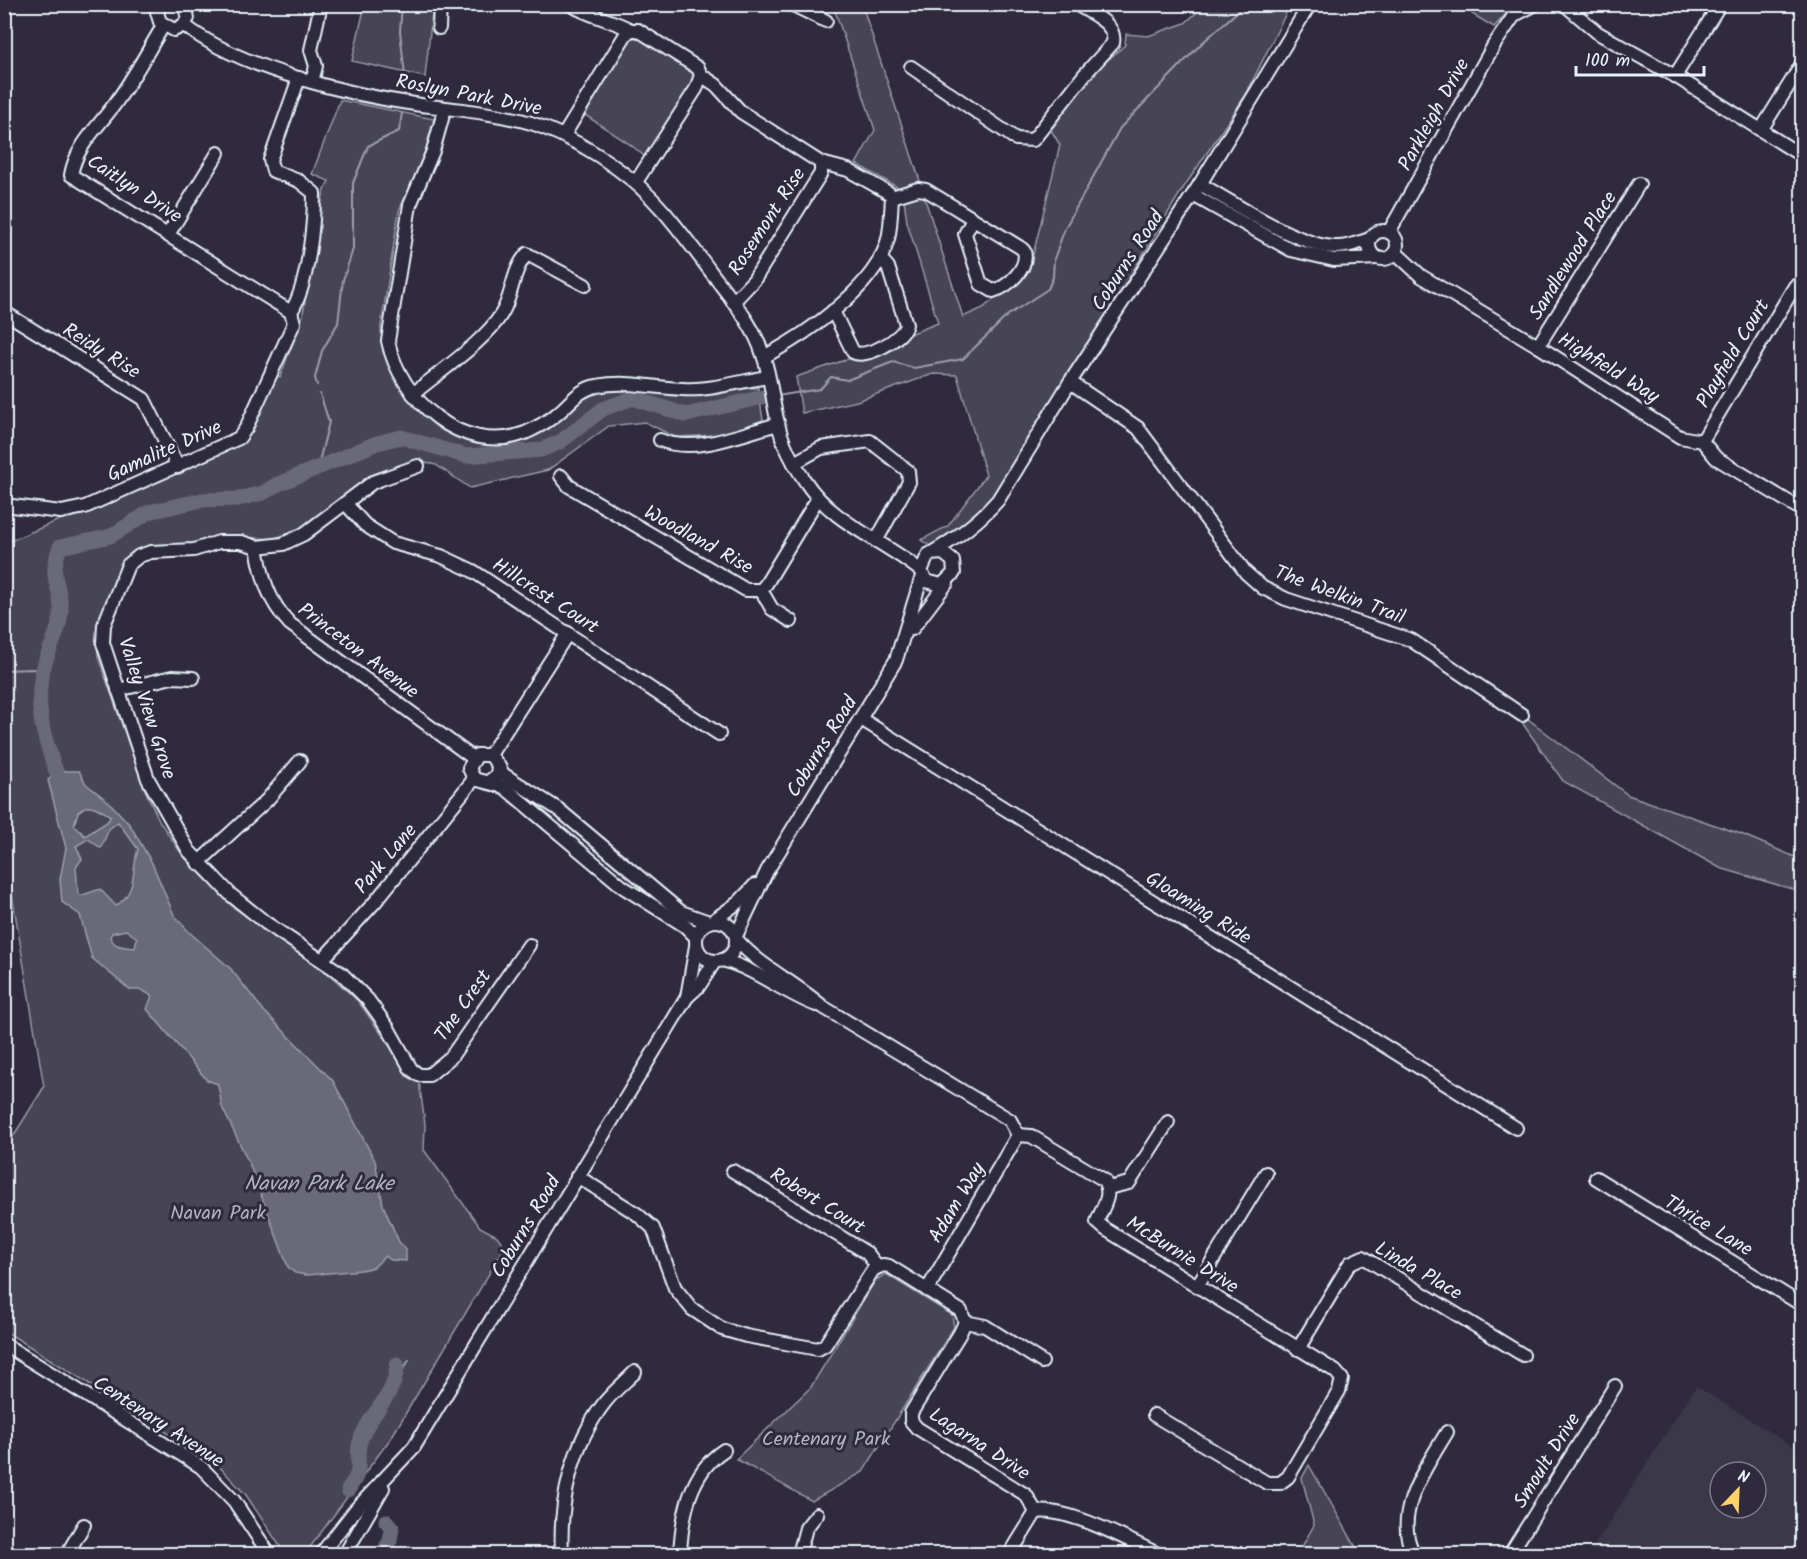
<svg xmlns="http://www.w3.org/2000/svg" width="1807" height="1559" viewBox="0 0 1807 1559" font-family="Kalam,sans-serif">
<rect width="100%" height="100%" fill="#2f2a3d"/>
<filter id="ink" filterUnits="userSpaceOnUse"><feTurbulence type="fractalNoise" baseFrequency=".0167" numOctaves="2"/><feDisplacementMap in="SourceGraphic" scale="12" xChannelSelector="R" yChannelSelector="G"/><feConvolveMatrix kernelMatrix="1 2 1 2 8 2 1 2 1" color-interpolation-filters="sRGB"/></filter>
<g filter="url(#ink)">
<path fill="#3b3749" fill-rule="evenodd" d="M1696,1386L1802,1452V1554H1589ZM1720,1472H1756V1508H1720Z"/>
<g fill="#464455" stroke="#979aa6" stroke-width="1.5">
<path d="M365,5H433L425,77L352,61Z"/>
<path d="M833,5H862L921,184L899,188L856,164L875,130Z"/>
<path d="M1205,5H1290L1245,96L1180,193L994,502L934,549L921,540L948,526L986,475L957,375L933,374L857,401L802,413L796,377L848,359L866,358L910,334L938,323L907,222L904,199L923,193L963,317L983,308L1029,271L1060,145L1051,130L1091,75L1125,45L1126,34L1148,36L1185,23Z"/>
<path d="M1457,5H1514L1494,27Z"/>
<path d="M631,38H645L693,69L697,80L649,160L631,145L582,113Z"/>
<path d="M340,100L434,119L424,155L399,211L381,327L383,351L395,379L409,399L438,428L465,440H513L594,392L617,386L758,388L763,420L721,435L675,437L645,422L609,426L548,470L470,488L436,465L417,461L369,479L301,529L272,539L226,536L194,544L142,548L122,562L98,631V656L145,790L160,822L183,856L233,907L331,976L358,1001L397,1056L406,1076L419,1081L425,1124L424,1150L480,1227L497,1236L505,1247L391,1438L305,1554H285L246,1495L216,1463L5,1331L4,1151L44,1087L5,852V543L241,443L276,375L280,377L302,319L324,190L329,181L312,174Z"/>
<path d="M1528,719L1628,795L1741,834L1802,860V892L1720,868L1563,781L1523,724Z"/>
<path d="M886,1274L952,1315L954,1327L863,1472L812,1501L736,1459L811,1387L875,1281Z"/>
<path d="M1309,1465L1360,1554H1298L1314,1525L1302,1478Z"/>
</g>
<path fill="#696978" stroke="#9c9fab" stroke-width="1.5" fill-rule="evenodd" d="M60,771H79L86,784L109,802L130,825L152,863L174,915L189,932L230,968L263,1010L333,1081L375,1161L383,1205L399,1242L406,1249V1261L391,1260L385,1256L374,1267L361,1270L307,1275L295,1273L288,1267L249,1163L222,1107L218,1084L207,1080L147,1009L152,996L142,990H130L92,958L80,915L62,902L60,879L66,848L48,780ZM85,807H95L111,816L107,822L85,836L74,825L78,812ZM118,822L138,849C131,871 138,891 116,906L100,889L83,895L78,894L76,867L82,859L76,846L88,839L101,848L109,829ZM126,930L137,938L135,948C124,946 116,949 110,937L112,933Z"/>
<g fill="none" stroke-linecap="round" stroke-linejoin="round">
<g stroke="#9c9fab" stroke-width="2">
<path d="M402,4L400,31L406,85L404,97"/>
<path d="M317,385L315,378L322,351L338,323L343,280L353,249V183L368,146L399,131L402,113"/>
<path d="M777,396L820,389L831,377L847,380L893,362L914,368L963,359L1008,315L1048,289L1053,277L1054,259L1065,228L1120,128L1201,44L1246,4"/>
<path d="M317,470L329,422L320,394"/>
<path d="M4,670L34,669L42,673"/>
<path d="M397,1380L409,1360"/>
</g>
<g stroke="#696978" stroke-width="15">
<path d="M57,774C44,739 33,704 44,666C49,648 61,629 61,609C60,580 48,579 60,547L111,536L149,512L202,500L238,499L263,493L276,485L377,443L401,437L466,456L541,450L560,442L603,409L633,398L686,415L763,397"/>
<path d="M348,1490C365,1465 355,1469 359,1445C366,1415 397,1397 397,1364"/>
<path d="M382,1554L390,1541L392,1527L386,1521"/>
</g>
<g stroke="#e8f1f8" stroke-width="16">
<g id="minor">
<path d="M161,4L157,12L160,22L174,30L184,25L188,18L184,4"/>
<path d="M570,4C590,17 611,19 631,30"/>
<path d="M791,4L826,21"/>
<path d="M1564,4L1598,33L1675,76L1802,156"/>
<path d="M1515,15L1536,4"/>
<path d="M184,25C240,69 350,95 421,105C455,109 505,114 537,125C567,136 594,151 619,170C657,197 683,235 711,272C731,299 753,323 763,355C771,377 772,401 778,423C782,443 793,463 805,481C833,524 882,539 921,571"/>
<path d="M163,26C146,54 131,83 111,109C95,130 76,147 71,175L291,312"/>
<path d="M439,28L440,4"/>
<path d="M911,67L1016,139L1033,140L1085,74L1113,43C1117,23 1090,13 1076,4"/>
<path d="M701,75L716,85L741,112L821,163V173L754,280L733,302"/>
<path d="M1675,76L1720,4"/>
<path d="M312,82L316,66L311,50L321,4"/>
<path d="M445,108L433,151L410,205L388,341C400,399 462,457 525,433C534,429 545,423 553,417C568,407 577,389 597,386C627,380 653,388 683,389C708,391 742,381 768,377"/>
<path d="M1761,130L1802,64"/>
<path d="M564,135L626,34L631,30H638L698,68L701,75L696,89L636,182"/>
<path d="M821,163L848,170L889,193L892,197"/>
<path d="M1200,184C1232,202 1303,249 1338,247C1348,247 1360,242 1370,239"/>
<path d="M1193,195L1291,250L1334,260L1378,258"/>
<circle cx="1383" cy="245" r="14"/>
<path d="M1389,232L1494,45L1522,4"/>
<path d="M169,233L218,153"/>
<path d="M1395,252L1421,276L1538,346L1680,437L1702,441L1716,458L1802,510"/>
<path d="M833,311L853,352C865,360 905,338 906,324L888,267L880,258"/>
<path d="M4,312L144,399L178,467"/>
<path d="M291,312C308,285 314,226 314,193L299,181L273,171L270,160L299,78"/>
<path d="M1538,346L1639,184"/>
<path d="M764,357C806,334 876,288 888,239C891,226 891,211 892,197L918,189L926,190L1021,248L1024,251C1029,268 1008,287 993,291L981,284L965,234L973,219"/>
<path d="M1070,382L1138,428L1246,573L1263,588L1286,599L1411,640L1522,715"/>
<path d="M413,394C439,372 486,341 502,313C513,295 512,270 527,254L585,285"/>
<path d="M660,440C695,455 743,433 778,424"/>
<path d="M1702,441L1795,286"/>
<path d="M794,463L821,448L870,441L908,471L909,482L876,541"/>
<path d="M418,466L373,482L304,534L283,544L257,547L241,542H219L194,550L151,552L139,556L128,565L104,625L103,643L148,779L189,851L231,895L266,923L342,974L368,1000L388,1028L411,1069L419,1075H429L451,1057L529,945"/>
<path d="M561,476L569,486L746,590H761L766,584L818,498"/>
<path d="M345,503L365,525L393,543L441,556L473,571L719,734"/>
<path d="M4,505L61,512L85,507L239,438L246,428L294,323L291,312"/>
<path d="M257,547C262,577 268,601 290,624L473,758"/>
<path d="M930,554L943,553L953,561L954,573L942,585L926,581L921,571L928,555C954,540 978,523 998,500L1070,382L1200,184L1310,4"/>
<path d="M761,590L772,609L791,621"/>
<path d="M912,629L947,583"/>
<path d="M118,690L172,677L193,678"/>
<path d="M861,719L1516,1128"/>
<path d="M490,755L568,633"/>
<path d="M498,765L503,774L558,809L681,912L709,922"/>
<path d="M488,782L497,775L498,765L490,755H477L469,768L474,779L504,787L623,887L685,926L696,937"/>
<path d="M198,863L267,800L300,761"/>
<path d="M714,920L739,902L755,885"/>
<circle cx="716" cy="941" r="20"/>
<path d="M736,936L767,871L896,660L922,576"/>
<path d="M737,940C759,966 796,983 823,1007L1010,1120L1018,1135"/>
<path d="M323,959L375,902L474,779"/>
<path d="M722,960C756,969 784,993 816,1005"/>
<path d="M687,997L696,946"/>
<path d="M1018,1135L1031,1136L1104,1180C1113,1196 1102,1207 1097,1222L1105,1229L1335,1371L1342,1379L1339,1391L1288,1477L1280,1483H1267L1154,1415"/>
<path d="M733,1171L867,1253L877,1266"/>
<path d="M577,1176L637,1214L653,1228L675,1288L692,1309L722,1329L746,1336L818,1349L825,1345L873,1270L883,1265L889,1266L961,1311L965,1322L960,1333L911,1413V1421L917,1428L1026,1495L1036,1512L1010,1554"/>
<path d="M1596,1178L1802,1305"/>
<path d="M1108,1188L1129,1183L1168,1122"/>
<path d="M1197,1286L1266,1173"/>
<path d="M927,1290L1018,1135"/>
<path d="M965,1322L985,1326L1042,1362"/>
<path d="M4,1344L201,1467L234,1501L269,1554"/>
<path d="M1298,1349L1350,1263L1363,1257L1523,1355"/>
<path d="M1036,1512C1067,1507 1128,1540 1158,1554"/>
<path d="M67,1554L84,1525"/>
<path d="M321,1554L356,1509L414,1447L687,997L699,986L715,961"/>
<path d="M345,1554L383,1488"/>
<path d="M562,1554C559,1502 572,1444 605,1402C614,1391 625,1382 635,1372"/>
<path d="M680,1554C682,1515 690,1472 724,1450"/>
<path d="M799,1554L806,1528L817,1514"/>
<path d="M1414,1554C1391,1514 1427,1466 1447,1432"/>
<path d="M1510,1554L1615,1386"/>
</g>
</g>
<use href="#minor" stroke="#2f2a3d" stroke-width="12"/>
</g>
</g>
<g text-anchor="middle" stroke-width="6" stroke-linejoin="round" paint-order="stroke">
<g font-size="20" fill="#e8f1f8" stroke="#2f2a3d">
<text transform="translate(469 94) rotate(11)" y="7">Roslyn Park Drive</text>
<text transform="translate(1433 114) rotate(-61)" y="7">Parkleigh Drive</text>
<text transform="translate(135 188) rotate(33)" y="7">Caitlyn Drive</text>
<text transform="translate(766 221) rotate(-57)" y="7">Rosemont Rise</text>
<text transform="translate(1572 255) rotate(-58)" y="7">Sandlewood Place</text>
<text transform="translate(1127 260) rotate(-57)" y="7">Coburns Road</text>
<text transform="translate(102 350) rotate(32)" y="7">Reidy Rise</text>
<text transform="translate(1732 353) rotate(-59)" y="7">Playfield Court</text>
<text transform="translate(1609 367) rotate(32)" y="7">Highfield Way</text>
<text transform="translate(164 450) rotate(-24)" y="7">Gamalite Drive</text>
<text transform="translate(699 539) rotate(29)" y="7">Woodland Rise</text>
<text transform="translate(1340 594) rotate(20)" y="7">The Welkin Trail</text>
<text transform="translate(546 595) rotate(33)" y="7">Hillcrest Court</text>
<text transform="translate(359 650) rotate(37)" y="7">Princeton Avenue</text>
<text transform="translate(148 708) rotate(72)" y="7">Valley View Grove</text>
<text transform="translate(821 746) rotate(-58)" y="7">Coburns Road</text>
<text transform="translate(385 858) rotate(-50)" y="7">Park Lane</text>
<text transform="translate(1199 907) rotate(32)" y="7">Gloaming Ride</text>
<text transform="translate(462 1005) rotate(-55)" y="7">The Crest</text>
<text transform="translate(818 1200) rotate(32)" y="7">Robert Court</text>
<text transform="translate(956 1202) rotate(-59)" y="7">Adam Way</text>
<text transform="translate(1709 1225) rotate(31)" y="7">Thrice Lane</text>
<text transform="translate(525 1226) rotate(-59)" y="7">Coburns Road</text>
<text transform="translate(1183 1254) rotate(32)" y="7">McBurnie Drive</text>
<text transform="translate(1419 1270) rotate(30)" y="7">Linda Place</text>
<text transform="translate(159 1421) rotate(33)" y="7">Centenary Avenue</text>
<text transform="translate(980 1443) rotate(33)" y="7">Lagarna Drive</text>
<text transform="translate(1546 1460) rotate(-58)" y="7">Smoult Drive</text>
</g>
<g font-size="20" fill="#afb4bf" stroke="#2f2a3d">
<text x="218" y="1219">Navan Park</text>
<text x="826" y="1445">Centenary Park</text>
</g>
<g font-size="21" font-style="italic" fill="#afb4be" stroke="#2f2a3d">
<text x="319" y="1190">Navan Park Lake</text>
</g>
</g>
<rect width="1807" height="1559" fill="none" stroke="#2f2a3d" stroke-width="24"/>
<rect x="12" y="12" width="1783" height="1535" fill="none" stroke="#e8f1f8" stroke-width="2" filter="url(#ink)"/>
<g transform="translate(1738 1490) rotate(23)"><circle r="28" fill="#2f2a3d" stroke="#797a88" stroke-width="1.5"/>
<path d="M0-4.5L10 22L0 15L-10 22Z" fill="#ffd166"/>
<text y="-9" font-size="16" font-weight="bold" text-anchor="middle" fill="#e8f1f8">N</text>
</g>
<path d="M1576 66v9h128v-9" fill="none" stroke="#e8f1f8" stroke-width="3"/>
<text x="1585" y="66" font-size="18" fill="#e8f1f8" stroke="#2f2a3d" stroke-width="4.5" paint-order="stroke">100 m</text>
</svg>
